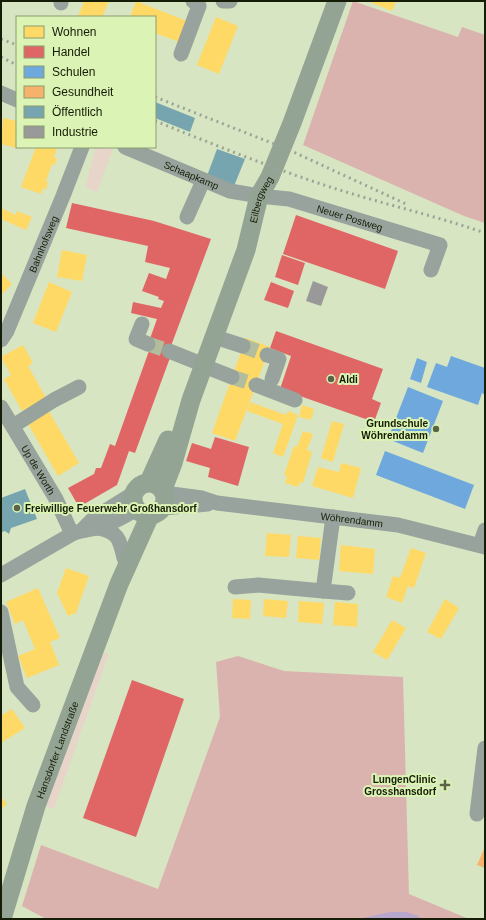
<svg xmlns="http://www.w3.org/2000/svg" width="486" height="920" viewBox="0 0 486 920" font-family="Helvetica,sans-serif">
<rect width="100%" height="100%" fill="#d8e5c2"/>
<g fill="#e8d5ca">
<path d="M96,147L113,149L97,192L85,187Z"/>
<path d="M109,653L54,809L46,806V799L101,654Z"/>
</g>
<g fill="#dbb3ae">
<path d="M353,1L458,37L462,27L485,35V223L464,216L303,145Z"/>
<path d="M238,656L284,671L403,677L409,894L469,919H46L22,906L41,845L158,889L220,717L216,662Z"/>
</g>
<path fill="#b8a6cc" d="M390,912H406L419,916V919H358Z"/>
<g fill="#ffd966">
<path d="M84,1H109L102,17H78Z"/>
<path d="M136,1L187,21L179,42L155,33V17H130Z"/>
<path d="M367,1H396L392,11Z"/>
<path d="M216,17L238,26L219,74L197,65Z"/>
<path d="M3,118L17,121V147H20V149L1,144Z"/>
<path d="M36,147H52L57,149L54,157L57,159L55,165L52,164L46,181L48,182L46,190L43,188L41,194L21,187Z"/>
<path d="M1,208L16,215L17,211L32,217L26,230L1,219Z"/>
<path d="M62,250L87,255L82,281L57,277Z"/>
<path d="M3,275L12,284L1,295V277Z"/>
<path d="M49,282L72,292L56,332L33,323Z"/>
<path d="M246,338L270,347L235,441L212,433Z"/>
<path d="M23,345L33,363L28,366L46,398L22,411L4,379L11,375L1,357Z"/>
<path d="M250,402L286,415L288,411L298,415L283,457L273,453L283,424L247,411Z"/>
<path d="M302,405L314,409L311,420L299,417Z"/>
<path d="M48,410L79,463L58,476L27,422Z"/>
<path d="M332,421L344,424L333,462L321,458Z"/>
<path d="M303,431L313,434L307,450L312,452L303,483L300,482L298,487L285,483L287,476L284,475L294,446L297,447Z"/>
<path d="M341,463L361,468L353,498L312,486L318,467L339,472Z"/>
<path d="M267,533L291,535L289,557L265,556Z"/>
<path d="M298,536L321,538L319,560L296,558Z"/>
<path d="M341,545L375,549L373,574L339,571Z"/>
<path d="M411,548L426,553L414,588L408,586L402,603L386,597L393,576L400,578Z"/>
<path d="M66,568L89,576L76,613L68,616L57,593Z"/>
<path d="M38,588L60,638L50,642L59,665L27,678L18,656L35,649L23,620L15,624L6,602Z"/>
<path d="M233,599L251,600L250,619L232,618Z"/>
<path d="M264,599L288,601L286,618L263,616Z"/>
<path d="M445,599L459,608L441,639L427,632Z"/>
<path d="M299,601L324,603L322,624L298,622Z"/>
<path d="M335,602L358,604L357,627L333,625Z"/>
<path d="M392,620L406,628L387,660L373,652Z"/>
<path d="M12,709L25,728L1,743V716Z"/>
<path d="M1,796L7,804L1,809Z"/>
</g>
<g fill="#e06666">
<path d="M72,203L154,221L211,239L168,354L171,355L135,453L129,451L117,485L79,507L68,488L94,474L96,468H101L110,444L115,446L150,348L147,347L157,319L131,313L133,302L161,308L164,301L158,299L159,297L142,291L149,273L166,279L170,268L145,262L148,246L66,228Z"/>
<path d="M296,215L398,251L385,289L283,254Z"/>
<path d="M282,255L305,263L298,285L275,277Z"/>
<path d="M271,282L294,291L288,308L264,300Z"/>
<path d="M276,331L383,369L372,399L381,403L374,422L280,389L291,356L270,348Z"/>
<path d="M215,437L249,447L238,486L208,477L210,468L186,461L192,443L211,449Z"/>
<path d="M132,680L184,699L136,837L83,818Z"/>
</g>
<g fill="#6fa8dc">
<path d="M451,356L485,368V395L482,393L478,405L427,387L436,363L447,367Z"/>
<path d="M417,358L427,362L421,383L410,379Z"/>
<path d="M408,387L443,401L423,453L388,439Z"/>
<path d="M385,451L474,485L465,509L376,475Z"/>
</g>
<path fill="#f6b26b" d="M485,847V868L477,865Z"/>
<g fill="#76a5af">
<path d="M155,102L195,118L190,132L155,118Z"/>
<path d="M217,149L245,159L234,186L207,176Z"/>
<path d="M25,489L37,519L11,528L9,534L5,531L2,532L1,498Z"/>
</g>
<path fill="#999" d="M313,281L328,287L321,306L306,301Z"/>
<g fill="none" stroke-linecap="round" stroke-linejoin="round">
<g stroke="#b1bd9c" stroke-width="15" stroke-dasharray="15 8" stroke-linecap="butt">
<path d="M148,344L169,351"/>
<path d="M243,346L267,355"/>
<path d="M232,377L256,385"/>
</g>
<g stroke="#97a39c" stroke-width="15">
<path d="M223,1H230"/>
<path d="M61,3V1"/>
<path d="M181,54L199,6L193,1"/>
<path d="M1,93L17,100"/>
<path id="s1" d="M125,147L230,191L259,196L289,199L440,245L431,270"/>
<path d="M187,217L203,181"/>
<path d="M142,324L136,339L148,344"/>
<path d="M215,337L243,346"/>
<path id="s2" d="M1,340L7,331L63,196L82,147"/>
<path d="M169,351L204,365"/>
<path d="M267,355L279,359L272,379"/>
<path d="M204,366L232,377"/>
<path d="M256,385L295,400"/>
<path id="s3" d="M1,407L56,499L72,534"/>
<path d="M13,426L54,400L79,387"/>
<path id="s4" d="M164,493L202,498L217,503L398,525L485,547"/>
<path d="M163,508L208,504"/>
<path d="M333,517L323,591L348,593"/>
<path d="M98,528C118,531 120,540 124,558"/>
<path d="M82,530L94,518L134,493"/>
<path d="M480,545L485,530"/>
<path d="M1,575L72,534C81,530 90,530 100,527C113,523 125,516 137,509"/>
<path d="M235,587L258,585L323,591"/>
<path d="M1,612L17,687L33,705"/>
<path d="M477,814L485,748"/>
</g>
<g stroke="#93a494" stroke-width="19">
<path d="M149,482L168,440"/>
<circle cx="149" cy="499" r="16"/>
<path id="s5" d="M163,489L173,463L191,400L246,250L259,196L270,177L292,123L337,1"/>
<path id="s6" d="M2,919L36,806L119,584L150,515"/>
</g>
<g stroke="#9ba597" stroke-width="3" stroke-dasharray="2 4" stroke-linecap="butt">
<path d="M1,39L17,45"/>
<path d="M1,57L17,65"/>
<path d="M155,97L287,149L406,204"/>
<path d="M155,121C218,146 281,172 346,192C392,206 439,217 485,233"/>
</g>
</g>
<g fill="#5a6348" stroke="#dbf3b4" stroke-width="1.5">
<circle cx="331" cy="379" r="4"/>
<circle cx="436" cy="429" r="4"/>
<circle cx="17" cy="508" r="4"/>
<path d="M443 779h4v4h4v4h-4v4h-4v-4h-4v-4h4z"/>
</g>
<g text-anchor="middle" stroke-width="4" stroke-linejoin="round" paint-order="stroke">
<g font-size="10" fill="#161d06" stroke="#dbf3b4">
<text dy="4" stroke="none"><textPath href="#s1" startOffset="72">Schaapkamp</textPath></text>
<text dy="4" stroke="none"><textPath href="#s5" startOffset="306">Eilbergweg</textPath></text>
<text dy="4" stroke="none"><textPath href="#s1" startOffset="237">Neuer Postweg</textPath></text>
<text dy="4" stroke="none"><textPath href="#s2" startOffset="105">Bahnhofsweg</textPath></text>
<text dy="4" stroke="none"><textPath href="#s3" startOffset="73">Up de Worth</textPath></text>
<text dy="4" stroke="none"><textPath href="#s4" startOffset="190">Wöhrendamm</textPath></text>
<text dy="4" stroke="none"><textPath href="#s6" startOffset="178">Hansdorfer Landstraße</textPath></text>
</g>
<g font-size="10" font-weight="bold" fill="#161d06" stroke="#dbf3b4" text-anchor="start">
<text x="339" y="383">Aldi</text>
<text x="428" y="427" text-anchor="end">Grundschule<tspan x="428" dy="12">Wöhrendamm</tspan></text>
<text x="25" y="512">Freiwillige Feuerwehr Großhansdorf</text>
<text x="436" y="783" text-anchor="end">LungenClinic<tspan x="436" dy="12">Grosshansdorf</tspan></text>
</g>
</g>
<rect width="486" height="920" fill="none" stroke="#161d06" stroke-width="4"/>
<rect x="16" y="16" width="140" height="132" fill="#dbf3b4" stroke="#8c9d6e"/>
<rect x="24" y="26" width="20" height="12" fill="#ffd966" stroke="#8c9d6e"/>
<text x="52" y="36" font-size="12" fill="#161d06">Wohnen</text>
<rect x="24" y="46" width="20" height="12" fill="#e06666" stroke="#8c9d6e"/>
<text x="52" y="56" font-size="12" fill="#161d06">Handel</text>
<rect x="24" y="66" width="20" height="12" fill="#6fa8dc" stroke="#8c9d6e"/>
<text x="52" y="76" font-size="12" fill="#161d06">Schulen</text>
<rect x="24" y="86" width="20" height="12" fill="#f6b26b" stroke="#8c9d6e"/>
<text x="52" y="96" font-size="12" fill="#161d06">Gesundheit</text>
<rect x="24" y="106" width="20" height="12" fill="#76a5af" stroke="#8c9d6e"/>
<text x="52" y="116" font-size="12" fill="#161d06">Öffentlich</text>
<rect x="24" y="126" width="20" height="12" fill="#999999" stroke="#8c9d6e"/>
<text x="52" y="136" font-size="12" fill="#161d06">Industrie</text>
</svg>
